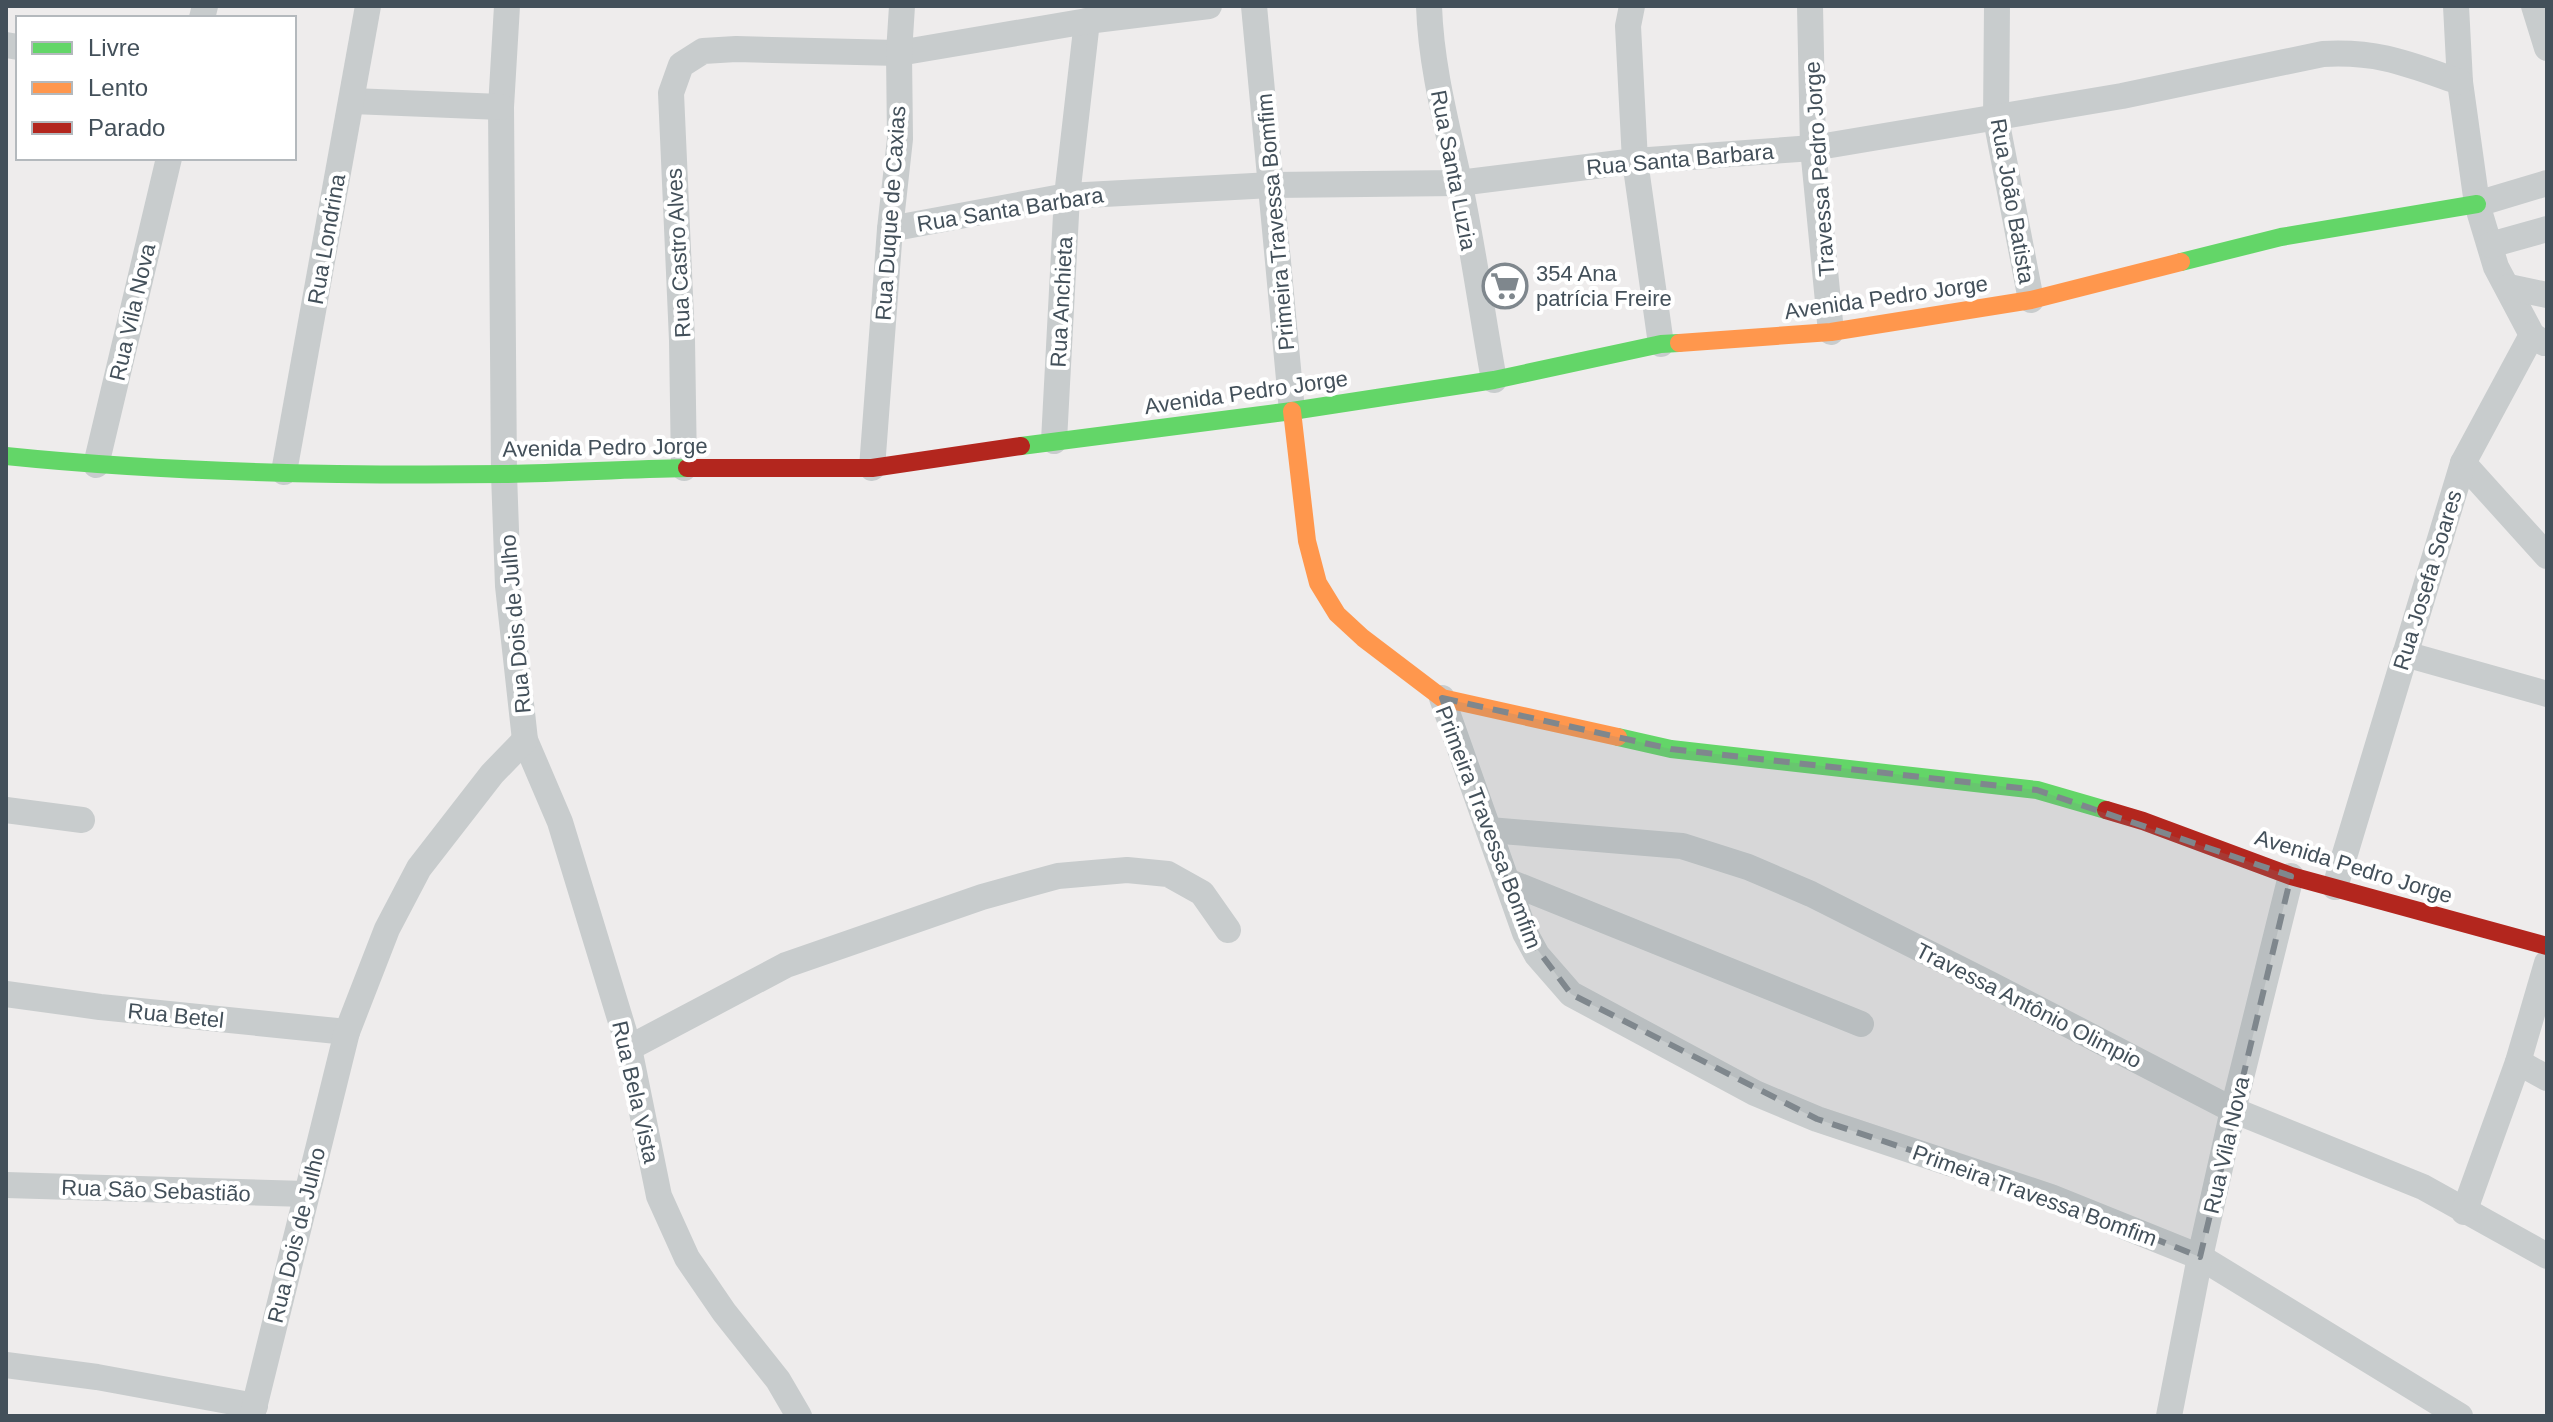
<svg xmlns="http://www.w3.org/2000/svg" width="2553" height="1422" viewBox="0 0 2553 1422" font-family="Arial,sans-serif">
<rect width="100%" height="100%" fill="#eeecec"/>
<g fill="none" stroke-linecap="round" stroke-linejoin="round">
<g stroke="#c8cccd" stroke-width="26">
<path d="M507,6L501,107L504,474L508,586L525,740L560,822L629,1048L659,1196L687,1258L724,1312L778,1380L799,1416"/>
<path d="M1254,6L1292,411"/>
<path d="M1429,6C1431,66 1446,122 1459,181C1473,247 1482,314 1494,380"/>
<path d="M1632,6L1628,26L1635,161L1661,344"/>
<path d="M1810,6L1813,148L1831,332"/>
<path d="M1997,6L1996,119L2031,300"/>
<path d="M2456,6L2460,82L2477,204L2496,267L2532,335L2544,343"/>
<path d="M2534,6L2547,48"/>
<path d="M202,18L205,6"/>
<path d="M6,45L18,47"/>
<path d="M352,101L501,107"/>
<path d="M2477,204L2547,183"/>
<path d="M890,229L1067,196L1272,185L1459,183L1635,161L1813,148L2122,96L2323,54C2380,51 2408,64 2460,82"/>
<path d="M2490,245L2547,229"/>
<path d="M2509,287L2547,295"/>
<path d="M1054,441L1067,196L1087,21"/>
<path d="M2463,463L2547,556"/>
<path d="M96,465L169,158"/>
<path d="M684,468L682,340L671,93L681,65L703,51L736,49L899,53L1087,21L1209,6"/>
<path d="M872,468L890,229L900,139L899,53L902,6"/>
<path d="M284,472L368,6"/>
<path d="M2405,654L2547,694"/>
<path d="M1442,698L1525,933L1537,955L1571,994L1755,1093L1817,1119L2051,1197L2200,1257L2460,1416"/>
<path d="M6,810L82,820"/>
<path d="M1489,830L1682,846L1748,867L1811,894L1990,984L2233,1110L2423,1187L2547,1256"/>
<path d="M1507,881L1861,1024"/>
<path d="M2335,887L2463,463L2532,335"/>
<path d="M6,994L100,1007L347,1032"/>
<path d="M629,1048L786,965L982,897L1058,876L1127,870L1168,874L1202,893L1228,930"/>
<path d="M2518,1062L2547,1078"/>
<path d="M6,1185L306,1194"/>
<path d="M2464,1212L2518,1062L2547,963"/>
<path d="M6,1365L97,1377L255,1406"/>
<path d="M252,1416L347,1032L387,929L419,868L492,774L525,740"/>
<path d="M2169,1416L2200,1257L2233,1110L2291,876"/>
</g>
<g stroke="#63d668" stroke-width="18">
<path d="M2181,262L2281,237L2477,204"/>
<path d="M1021,446L1292,411L1494,380L1661,344L1679,343"/>
<path d="M6,456C171,473 339,476 505,474C566,473 626,469 687,468"/>
<path d="M1618,737L1671,749L2037,790L2106,810"/>
</g>
<g stroke="#ff974d" stroke-width="18">
<path d="M1679,343L1831,332L2031,300L2181,262"/>
<path d="M1292,411L1307,541L1318,583L1337,614L1363,638L1442,698L1618,737"/>
</g>
<g stroke="#b3261e" stroke-width="18">
<path d="M687,468H872L1021,446"/>
<path d="M2106,810L2143,821L2291,876L2547,946"/>
</g>
</g>
<path fill="#7f878d" fill-opacity="0.2" stroke="#7f878d" stroke-width="6" stroke-dasharray="16 10" stroke-linejoin="round" d="M1442,698L1671,749L2037,790L2291,876L2200,1257L2051,1197L1817,1119L1571,994L1525,933Z"/>
<defs>
<g id="supermarket-ring" transform="scale(2.3)"><circle r="9.5" fill="#fff" stroke="#7f878d" stroke-width="1.5"/><path d="M-6-5.5h2.5l.6 2H6L4.5 2H-2.5L-4.4-4H-6ZM-1.5 3.2a1.3 1.3 0 1 0 .1 0ZM3 3.2a1.3 1.3 0 1 0 .1 0Z" fill="#7f878d"/></g>
</defs>
<g fill-rule="evenodd">
<use href="#supermarket-ring" x="1505" y="286"/>
</g>
<g text-anchor="middle" stroke-width="8" stroke-linejoin="round" paint-order="stroke">
<g font-size="22" fill="#43505a" stroke="#fff">
<text transform="translate(1680 159) rotate(-5)" y="8">Rua Santa Barbara</text>
<text transform="translate(1819 169) rotate(-94)" y="8">Travessa Pedro Jorge</text>
<text transform="translate(1454 170) rotate(79)" y="8">Rua Santa Luzia</text>
<text transform="translate(2013 201) rotate(80)" y="8">Rua João Batista</text>
<text transform="translate(1010 209) rotate(-9)" y="8">Rua Santa Barbara</text>
<text transform="translate(890 213) rotate(-86)" y="8">Rua Duque de Caxias</text>
<text transform="translate(1275 222) rotate(-95)" y="8">Primeira Travessa Bomfim</text>
<text transform="translate(326 239) rotate(-80)" y="8">Rua Londrina</text>
<text transform="translate(678 253) rotate(-93)" y="8">Rua Castro Alves</text>
<text transform="translate(1886 297) rotate(-8)" y="8">Avenida Pedro Jorge</text>
<text transform="translate(1061 302) rotate(-87)" y="8">Rua Anchieta</text>
<text transform="translate(132 312) rotate(-77)" y="8">Rua Vila Nova</text>
<text transform="translate(1246 392) rotate(-8)" y="8">Avenida Pedro Jorge</text>
<text transform="translate(605 447) rotate(-1)" y="8">Avenida Pedro Jorge</text>
<text transform="translate(2427 580) rotate(-73)" y="8">Rua Josefa Soares</text>
<text transform="translate(515 624) rotate(-95)" y="8">Rua Dois de Julho</text>
<text transform="translate(1489 827) rotate(69)" y="8">Primeira Travessa Bomfim</text>
<text transform="translate(2354 866) rotate(17)" y="8">Avenida Pedro Jorge</text>
<text transform="translate(2029 1005) rotate(27)" y="8">Travessa Antônio Olimpio</text>
<text transform="translate(176 1015) rotate(6)" y="8">Rua Betel</text>
<text transform="translate(636 1092) rotate(77)" y="8">Rua Bela Vista</text>
<text transform="translate(2226 1145) rotate(-77)" y="8">Rua Vila Nova</text>
<text transform="translate(156 1190) rotate(2)" y="8">Rua São Sebastião</text>
<text transform="translate(2035 1195) rotate(20)" y="8">Primeira Travessa Bomfim</text>
<text transform="translate(296 1235) rotate(-76)" y="8">Rua Dois de Julho</text>
</g>
<g font-size="22" fill="#43505a" stroke="#fff" text-anchor="start">
<text x="1536" y="281">354 Ana<tspan x="1536" dy="25">patrícia Freire</tspan></text>
</g>
</g>
<rect width="2553" height="1422" fill="none" stroke="#43505a" stroke-width="16"/>
<rect x="16" y="16" width="280" height="144" fill="#ffffff" stroke="#b4b9bd" stroke-width="2"/>
<rect x="32" y="42" width="40" height="12" fill="#63d668" stroke="#b4b9bd" stroke-width="2"/>
<text x="88" y="56" font-size="24" fill="#43505a">Livre</text>
<rect x="32" y="82" width="40" height="12" fill="#ff974d" stroke="#b4b9bd" stroke-width="2"/>
<text x="88" y="96" font-size="24" fill="#43505a">Lento</text>
<rect x="32" y="122" width="40" height="12" fill="#b3261e" stroke="#b4b9bd" stroke-width="2"/>
<text x="88" y="136" font-size="24" fill="#43505a">Parado</text>
</svg>
